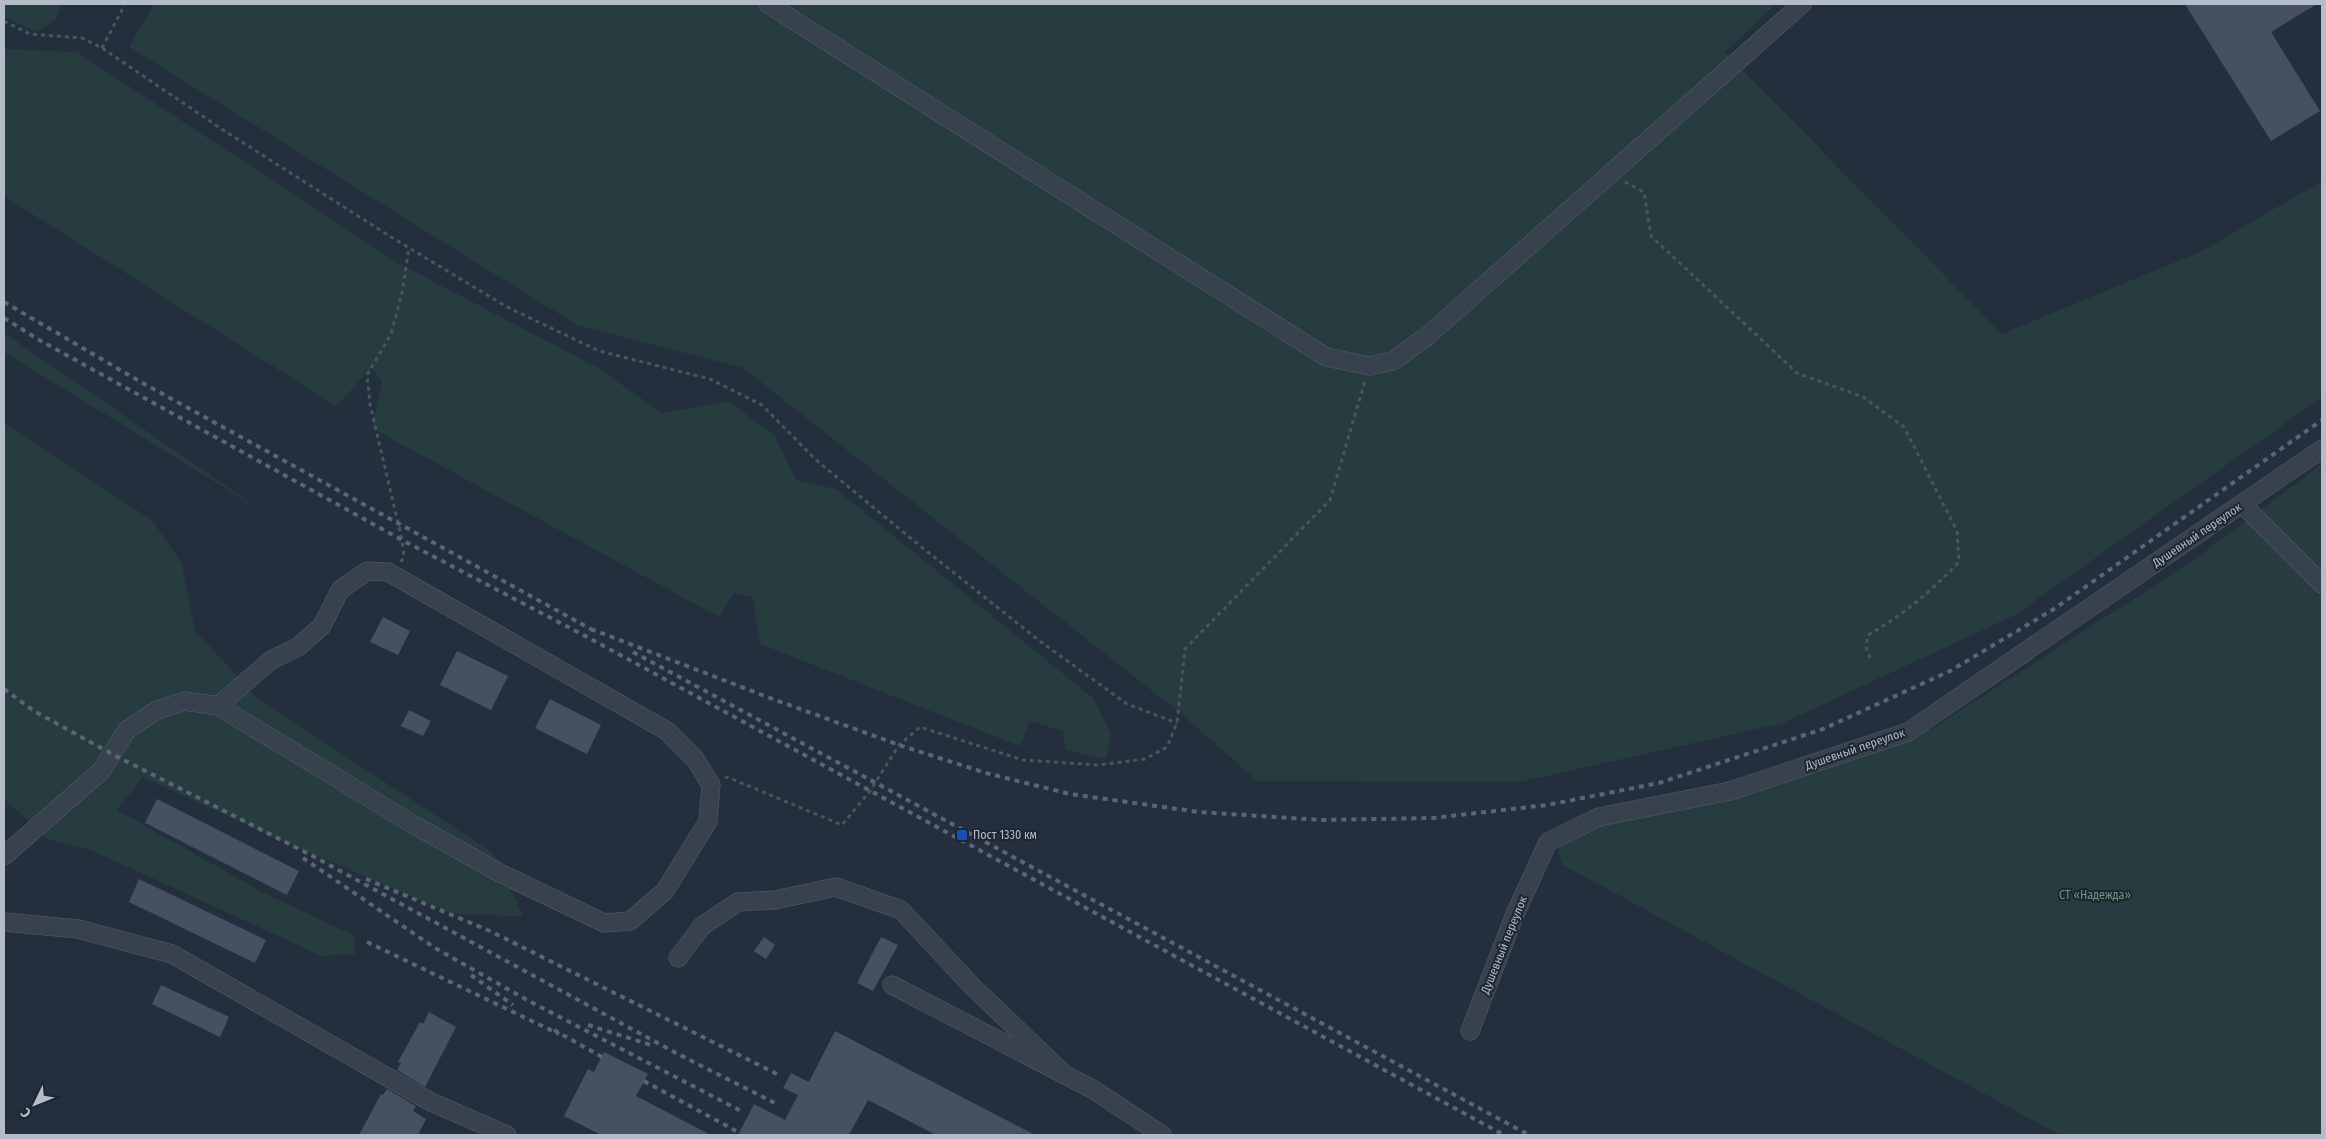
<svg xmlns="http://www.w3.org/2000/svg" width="2326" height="1139" viewBox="0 0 2326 1139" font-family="'Fira Sans Condensed',sans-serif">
<rect width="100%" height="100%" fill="#242f3e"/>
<g fill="#263c3f">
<path d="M4,4H62L57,18L37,32L4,17Z"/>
<path d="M154,4H1776L1725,52L2002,334L2202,251L2322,181V397L2015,615L1783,723L1520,782L1257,781L1184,716L743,368L577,325L129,47Z"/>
<path d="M4,49L77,52L398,263L598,368L662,413L728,401L774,435L796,480L836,489L1093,698L1111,734L1106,759L1066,750L1063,731L1030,721L1020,746L760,644L753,597L734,593L719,617L372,428L382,381L372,368L336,406L4,196Z"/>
<path d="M4,333L261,510L4,352Z"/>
<path d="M4,423L152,520L182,564L195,630L257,698L493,853L523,916L453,914L266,834L143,777L117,810L262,892L353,935L356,954L322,956L91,850L47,839L4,798Z"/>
<path d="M2322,464V1135H2060L1563,865L1554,838L1848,762L1933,728L2191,562Z"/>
</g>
<g fill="#455162">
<path d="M2185,4H2317L2271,32L2320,111L2271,141Z"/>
<path d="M383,617L410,631L398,655L370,642Z"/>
<path d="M457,651L508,676L491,710L440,685Z"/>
<path d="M550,699L601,725L587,754L535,728Z"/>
<path d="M409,710L431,721L423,736L401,726Z"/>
<path d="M157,799L299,871L287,895L145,823Z"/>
<path d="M139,879L266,940L255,963L129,902Z"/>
<path d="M764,937L775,945L766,959L754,951Z"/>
<path d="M881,937L898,945L873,991L857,983Z"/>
<path d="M161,985L229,1017L220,1037L152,1004Z"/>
<path d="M429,1012L456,1027L425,1087L397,1070L401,1063L398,1062L420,1022L423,1024Z"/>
<path d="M835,1031L1035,1135H936L868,1100L849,1135H738L754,1104L785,1120L798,1095L783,1088L791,1073L809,1082Z"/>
<path d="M604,1052L648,1074L636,1096L711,1135H601L564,1116L588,1069L594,1072Z"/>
<path d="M387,1089L416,1106L413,1111L426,1119L418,1135H359L381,1094L383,1095Z"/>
</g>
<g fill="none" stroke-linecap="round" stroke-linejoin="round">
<g stroke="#565f6c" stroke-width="19">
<g id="minor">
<path d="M768,4L1326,357L1369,366L1393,361L1426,337L1802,4"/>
<path d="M2242,504L2322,584"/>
<path d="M4,856L101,771L127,730L157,710L185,701L218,706L416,826L500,873L604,923L630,921L665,891L708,821L711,785L695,759L667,731L388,572L367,571L340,590L322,626L298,647L271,660L218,706"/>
<path d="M4,922L78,929L172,954L431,1102L507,1135"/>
<path d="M678,958L702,926L738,902L775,900L836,887L901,910L972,986L1064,1074"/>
<path d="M892,985L1094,1090L1162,1135"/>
<path d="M1470,1031L1515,914L1548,842L1599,817L1730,791L1908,732L2322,449"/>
</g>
</g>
<g stroke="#44595c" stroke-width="3" stroke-dasharray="4 4" stroke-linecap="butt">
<path d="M4,21L30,34L82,38L102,48L220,128L391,237L507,307L599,351L710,379L762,405L816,460L919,545L1041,642L1127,704L1177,723"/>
<path d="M102,48L125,4"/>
<path d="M1625,182L1644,192L1651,236L1797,373L1863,397L1904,427L1957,531L1959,562C1930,592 1905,614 1868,635L1866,647L1871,660"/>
<path d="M401,562L404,556L402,540L370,404L367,375L391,334L402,293L409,248"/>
<path d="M725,778L727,777L842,825L870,791L899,745L920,727L1023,760L1097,765L1145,759L1167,747L1177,723L1185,649L1330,500L1365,381"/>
</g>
<use href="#minor" stroke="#38414e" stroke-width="18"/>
<g stroke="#5a6575" stroke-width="4" stroke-dasharray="5 5" stroke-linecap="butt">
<path d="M4,302L139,381L598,633"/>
<path d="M4,318L41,341L402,540L589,638L1504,1135"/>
<path d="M591,629L770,698L899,745L986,773L1070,794L1199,812L1321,820L1433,818L1547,805L1659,783L1823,729L1950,671L2054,609L2322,420"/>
<path d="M633,652L1529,1135"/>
<path d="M4,689L34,711L112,754L309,854L676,1053L775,1103"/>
<path d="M303,858L435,948L527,1000L743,1112"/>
<path d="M366,879L490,931L779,1075"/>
<path d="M367,942L559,1034"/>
<path d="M471,975L513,1005"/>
<path d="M588,1025L654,1046"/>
<path d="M554,1030L602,1057"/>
<path d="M644,1081L736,1131"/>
</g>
</g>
<rect fill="#1a4fb4" stroke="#1d2633" stroke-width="2" x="956" y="829" width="12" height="12" rx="2.5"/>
<g text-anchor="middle" stroke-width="4" stroke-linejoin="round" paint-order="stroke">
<g font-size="12" fill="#b4bcc9" stroke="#1d2633">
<text transform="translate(2197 535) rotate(-34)" y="4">Душевный переулок</text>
<text transform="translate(1855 749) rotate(-19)" y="4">Душевный переулок</text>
<text transform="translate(1504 945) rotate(-68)" y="4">Душевный переулок</text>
</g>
<g font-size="12" fill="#b4bcc9" stroke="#1d2633" text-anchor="start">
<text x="973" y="839">Пост 1330 км</text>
</g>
<g font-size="12" fill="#6b9a76" stroke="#1d2633">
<text x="2095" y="899">СТ «Надежда»</text>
</g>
</g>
<rect width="2326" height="1139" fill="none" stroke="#b4bcc9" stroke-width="10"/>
<g transform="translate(35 1104) rotate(227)" stroke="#1d2633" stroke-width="4" paint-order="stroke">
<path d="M0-4L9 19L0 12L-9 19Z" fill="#b4bcc9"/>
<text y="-8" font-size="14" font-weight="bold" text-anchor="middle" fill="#b4bcc9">С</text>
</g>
</svg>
